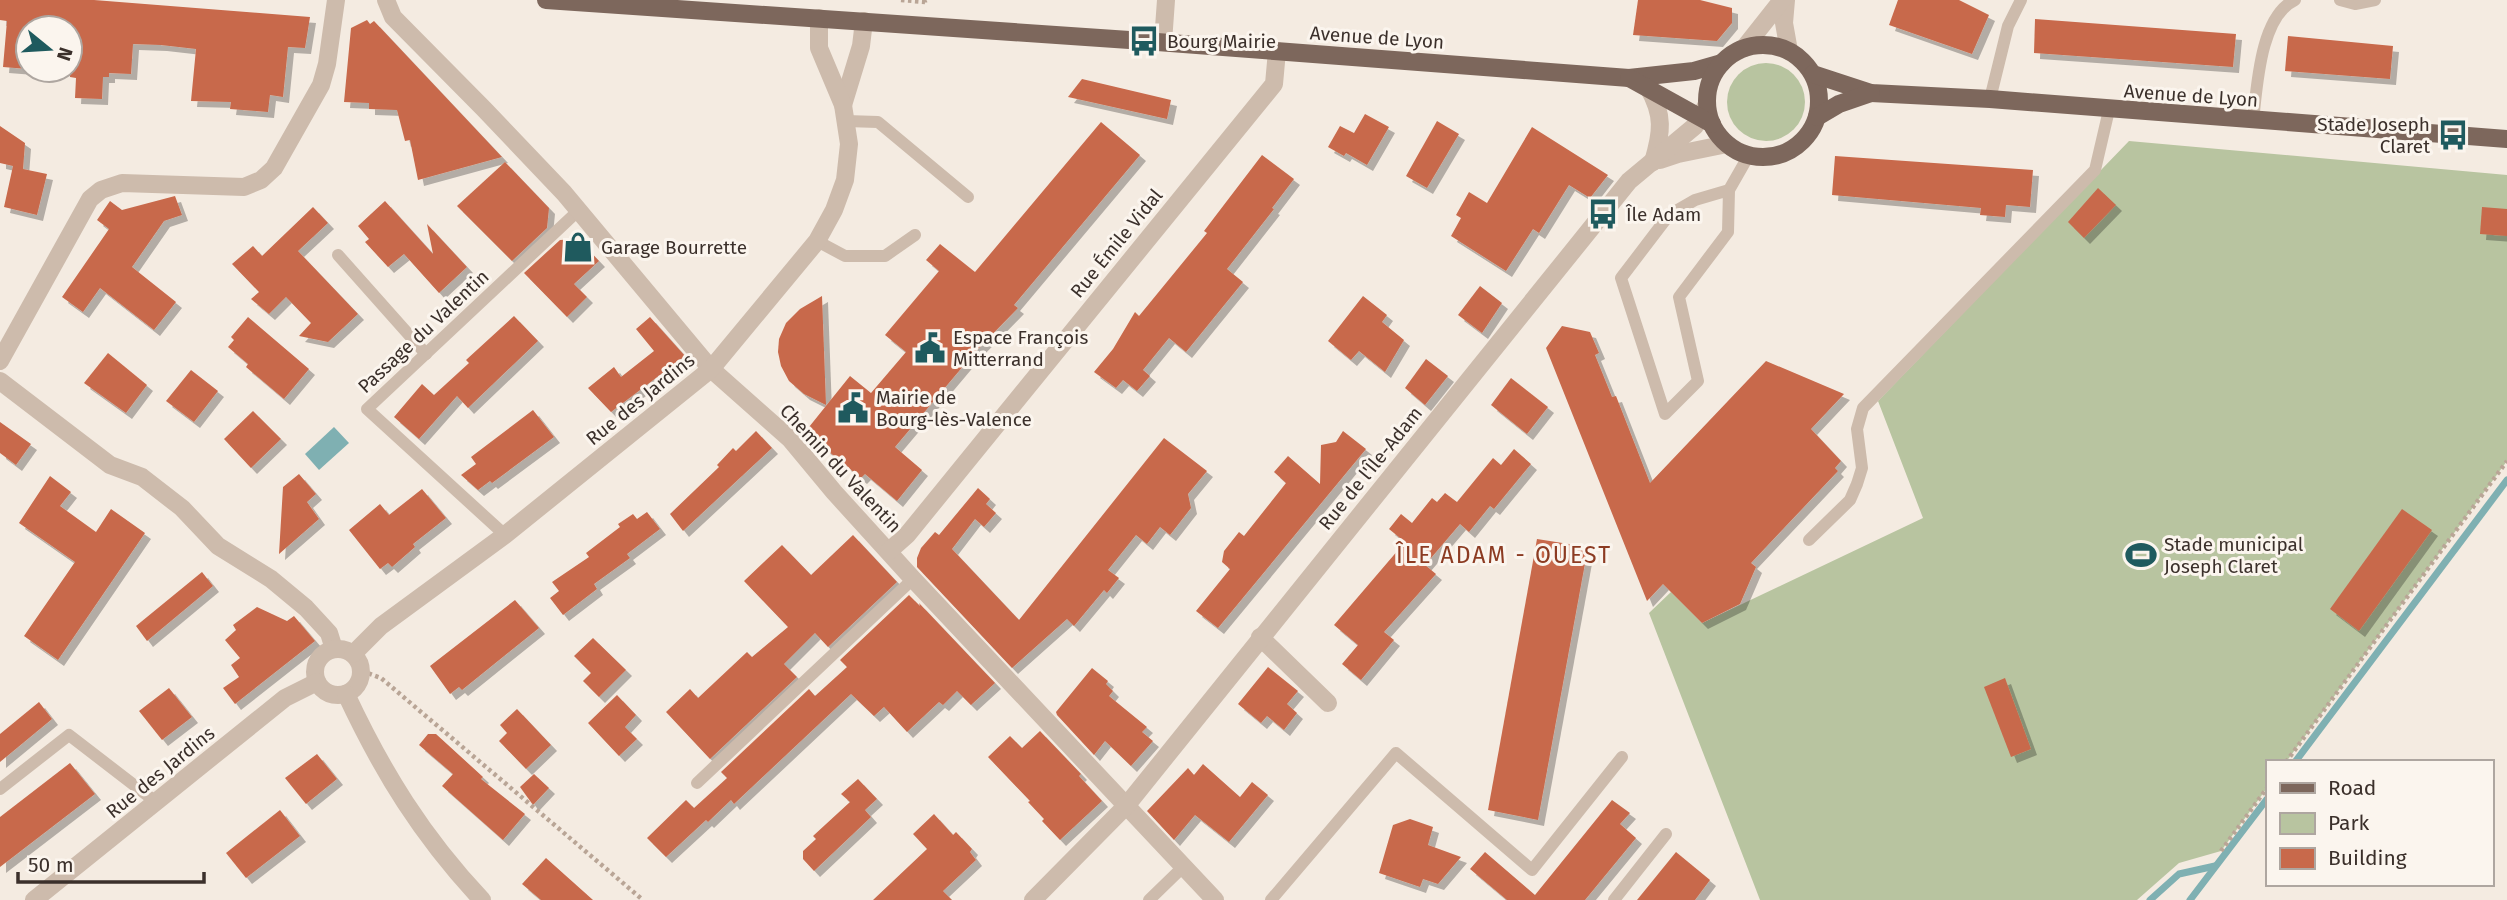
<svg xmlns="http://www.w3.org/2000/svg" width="2507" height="900" viewBox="0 0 2507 900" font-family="'Fira Sans',sans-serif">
<defs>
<filter id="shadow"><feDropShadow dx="6" dy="6" stdDeviation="0" flood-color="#0004"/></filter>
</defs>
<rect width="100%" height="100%" fill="#f4ebe1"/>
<g fill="#b8c4a0">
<circle cx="1766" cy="102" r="39"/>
<path d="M2129,141L2507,175V461L2286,762H2267V788L2221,851L2179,863L2137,900H1760L1649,613L1671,592L1702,623L1923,518L1878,401Z"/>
</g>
<path fill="#7fb0b2" d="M334,427L349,443L319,470L305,454Z"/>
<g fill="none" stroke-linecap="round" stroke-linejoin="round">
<g stroke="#7fb0b2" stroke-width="7">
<path d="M2295,762L2507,480"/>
<path d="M2150,900L2179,874L2215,866"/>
<path d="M2190,900L2267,799"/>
</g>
</g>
<g fill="#c8694b" filter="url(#shadow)">
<path d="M0,0H94L310,17L305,48L288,47L283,97L270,95L268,112L230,109L231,102L191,101L196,49L161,45L133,44L131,74L109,73V77H103L102,99L75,98L76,78L70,77V28H28V69L3,67L7,21L0,20Z"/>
<path d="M1638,0H1700L1732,8V23L1717,41L1633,35Z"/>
<path d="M1898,0H1959L1989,15L1972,54L1889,25Z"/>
<path d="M2035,19L2236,34L2233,67L2034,53Z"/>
<path d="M367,20L370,24L374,21L502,157L418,180L410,140L405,141L397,110L369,109V103L344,102L351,28Z"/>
<path d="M2288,36L2393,46L2390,79L2285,71Z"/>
<path d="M1082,79L1171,100L1167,119L1068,97Z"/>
<path d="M1365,114L1389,127L1367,165L1346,153L1344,156L1328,147L1340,126L1354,133Z"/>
<path d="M1437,121L1459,134L1427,188L1406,176Z"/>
<path d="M1101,122L1140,155L1014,305L1018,308L975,352L895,447L922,470L897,501L865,474L861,478L805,432L850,376L871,393L906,352L885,335L939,271L926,260L940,244L975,272Z"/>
<path d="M0,126L25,143L23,169L47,174L37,215L4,207L13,166L0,163Z"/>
<path d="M1532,127L1608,175L1590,198L1569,185L1539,233L1533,229L1506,271L1451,236L1461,218L1456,215L1469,192L1487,203Z"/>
<path d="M1262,155L1294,179L1272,208L1274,209L1227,269L1243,282L1186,352L1169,338L1143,370L1150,376L1137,391L1123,380L1116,388L1094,372L1113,349L1135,312L1139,316L1207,233L1204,231Z"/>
<path d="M1835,156L2033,170L2030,207L2006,205L2005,217L1980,215L1981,208L1832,195Z"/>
<path d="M505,162L549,208L547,228L512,261L457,206Z"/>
<path d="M2098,188L2116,205L2084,238L2068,222Z"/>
<path d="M175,196L182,215L164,221L132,267L176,302L154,330L100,288L83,312L62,297L109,229L97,220L110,201L122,210Z"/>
<path d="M385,201L433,254L427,224L467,267L439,293L404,254L388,267L365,242L369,239L358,226Z"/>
<path d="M313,207L328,223L298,251L358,314L328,342L299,336L311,323L286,297L269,314L251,299L259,292L232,264L253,246L262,256Z"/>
<path d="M2482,207L2507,209V236L2480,234Z"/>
<path d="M578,239L599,261L574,284L587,297L567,317L524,273L560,240Z"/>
<path d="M1480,286L1502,303L1482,333L1458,315Z"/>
<path d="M822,296L826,405L804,394L789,381L781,366L778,352L779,339L786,323L800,309Z"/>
<path d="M1363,296L1387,315L1382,322L1404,340L1385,372L1359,351L1351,360L1328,341Z"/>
<path d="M514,316L538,341L468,408L457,396L419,439L394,417L422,384L434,395L469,363L466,360Z"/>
<path d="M248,317L309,369L284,399L246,367L248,364L228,347L234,340L231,337Z"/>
<path d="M650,317L685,356L611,412L588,388L614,367L621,377L654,351L636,329Z"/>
<path d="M1562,326L1590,332L1599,353L1595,355L1612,397L1616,396L1650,483L1766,361L1844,394L1811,429L1841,461L1835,468L1838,471L1751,563L1756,567L1740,604L1702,623L1663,584L1647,601L1546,348Z"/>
<path d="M108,353L147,385L126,413L84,383Z"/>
<path d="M1426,359L1448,376L1425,405L1405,388Z"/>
<path d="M191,370L218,391L194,422L166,401Z"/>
<path d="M1511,378L1548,407L1527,434L1491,405Z"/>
<path d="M533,410L554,437L492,483L490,481L478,490L461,475L476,464L471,457Z"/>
<path d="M253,411L281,439L251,468L224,439Z"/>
<path d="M0,422L31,444L16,465L0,453Z"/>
<path d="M756,431L772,448L683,531L670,514L719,467L717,465L733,448L736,451Z"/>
<path d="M1343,431L1366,449L1218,628L1196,611L1230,569L1222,562L1224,551L1239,532L1244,536L1286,483L1274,472L1288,456L1320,484L1321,445L1336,442Z"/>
<path d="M1164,438L1207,471L1188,494L1191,508L1170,535L1160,527L1147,544L1136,535L1108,570L1119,578L1107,593L1104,590L1074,626L1067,619L1012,668L917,567V558L921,548L935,532L939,535L978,488L990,499L986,504L996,513L984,527L975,519L952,549L1019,620Z"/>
<path d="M1514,449L1531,464L1494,509L1490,506L1469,532L1460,524L1425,565L1436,574L1384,632L1394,640L1361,680L1342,664L1358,645L1334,625L1405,542L1389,529L1401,514L1412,523L1432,498L1437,502L1445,493L1457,502L1493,458L1501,465Z"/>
<path d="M299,474L316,494L307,502L319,519L279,554L283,487Z"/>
<path d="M50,476L71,492L60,506L96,532L111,509L145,533L58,660L24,636L75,562L19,523Z"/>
<path d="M422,489L446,518L413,544L415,547L392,567L388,563L380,569L349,530L380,504L389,515Z"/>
<path d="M2402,509L2432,530L2359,631L2330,609Z"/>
<path d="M647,512L660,529L627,554L630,558L594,584L597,589L563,615L550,598L559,591L552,582L589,557L586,553L620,527L618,524L633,514L637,519Z"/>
<path d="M853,535L897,582L828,647L815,633L784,664L797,677L710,759L666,712L690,689L698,698L747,652L752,657L788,627L744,581L782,545L811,575Z"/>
<path d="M1537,539L1588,547L1538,820L1488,810Z"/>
<path d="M202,572L213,586L147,641L136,626Z"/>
<path d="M909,595L920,606L919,603L995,683L971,705L957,691L943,705L939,702L907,732L884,707L874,716L851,694L734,804L731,800L708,822L706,820L666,857L647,838L686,800L694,808L727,778L721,772L809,689L815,696L847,667L840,660Z"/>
<path d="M515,600L539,628L462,690L459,687L450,694L430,666Z"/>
<path d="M257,607L287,621L294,616L315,641L235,704L223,688L239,677L231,665L240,658L225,640L236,630L233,625Z"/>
<path d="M593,638L626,670L599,697L583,681L591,673L574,656Z"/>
<path d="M1268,667L1298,691L1287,704L1297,713L1284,730L1267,716L1261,723L1238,704Z"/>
<path d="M1092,668L1108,681L1106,684L1113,691L1109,696L1147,727L1142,732L1153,741L1131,766L1105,741L1094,755L1057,715L1056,712Z"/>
<path d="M2005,678L2031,749L2011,757L1984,687Z"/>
<path d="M169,688L192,717L162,740L139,711Z"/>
<path d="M617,695L636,715L625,727L637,739L619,756L588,723Z"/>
<path d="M39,702L52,719L0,762V734Z"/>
<path d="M517,709L551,745L526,769L499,741L507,733L500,725Z"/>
<path d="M1040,731L1081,774L1079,776L1102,801L1060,840L1042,821L1044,819L1028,802L1030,801L988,757L1010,736L1022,748Z"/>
<path d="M428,734H436L483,777L481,779L525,814L503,840L442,786L453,774L419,745Z"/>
<path d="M317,754L337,779L306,804L285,778Z"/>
<path d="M70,763L95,794L0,867V817Z"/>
<path d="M1203,764L1240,797L1252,782L1268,795L1229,842L1195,815L1174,840L1147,811L1188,768L1194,775Z"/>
<path d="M534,774L549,788L533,805L520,787Z"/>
<path d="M858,779L877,799L865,810L871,817L814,871L803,859V851L816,839L813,836L850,802L841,794Z"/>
<path d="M1612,800L1630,813L1620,824L1636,838L1585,900H1507L1470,869L1485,852L1535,895Z"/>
<path d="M280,810L300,836L246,878L226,853Z"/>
<path d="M934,814L953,835L956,832L972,849L970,852L976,860L943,891L952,900H873L927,849L913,834Z"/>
<path d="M1410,819L1433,827L1428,845L1461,857L1438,884L1423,879L1420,887L1379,873L1393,825Z"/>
<path d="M1676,852L1710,880L1695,900H1637Z"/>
<path d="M546,858L593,900H541L522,884Z"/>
</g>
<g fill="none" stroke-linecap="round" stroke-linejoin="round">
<g stroke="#b9a596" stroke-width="4.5" stroke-dasharray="3.5 3.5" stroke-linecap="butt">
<path d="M901,0L925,2V6"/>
<path d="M362,671L381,678L643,900"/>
<path d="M2286,762L2507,461"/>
<path d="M2221,851L2267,788"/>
</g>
<g stroke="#cdbbac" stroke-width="12">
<path d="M2340,0L2355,4L2375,0"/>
<path d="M1990,99L2008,26L2021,0"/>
<path d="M846,121L878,122L968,197"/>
<path d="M2253,121C2257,87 2260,16 2295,0"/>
<path d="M1729,190L1728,232L1679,297L1698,381L1665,414L1621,278L1669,215L1695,200L1729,190L1749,155"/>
<path d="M817,241L845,256H885L915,235"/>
<path d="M338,255L426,354"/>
<path d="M505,535L367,409L579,210"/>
<path d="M1809,540L1850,500L1857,484L1862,468L1857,429L1863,408L2095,170L2109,110"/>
<path d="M697,783L913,579"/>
<path d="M0,789L69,735L156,802"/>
<path d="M1149,900L1183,867"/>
<path d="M1271,900L1396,753L1532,870L1622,757"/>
<path d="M1614,900L1666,834"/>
</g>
<g stroke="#cdbbac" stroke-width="18">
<path d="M386,0L393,17L484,109L564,193L711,369L790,439L834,492L913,579L1215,900"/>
<path d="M1163,42L1166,0"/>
<path d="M843,105L861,46L864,21"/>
<path d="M0,361L90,199L101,190L122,183L244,187L261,180L274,168L321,85L327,64L336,0"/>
<path d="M0,381L110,465L142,477L182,508L218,546L271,579L306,608L329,633L334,649"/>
<path d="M889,551L907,535L1274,84L1277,51"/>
<path d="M1260,637L1328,703"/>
<circle cx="338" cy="672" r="23"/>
<path d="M353,654L381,626L505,535L711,369L817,241L834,210L845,180L849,144L843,105L819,48V18"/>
<path d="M346,694C383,773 422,836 482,900"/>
<path d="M34,900L285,698L317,682"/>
</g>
<g stroke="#cdbbac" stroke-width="18">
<path d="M1786,0L1784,23L1789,51"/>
<path d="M1744,48L1782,0"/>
<path d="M1648,87C1664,115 1662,132 1653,162"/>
<path d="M1660,160L1678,154L1727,144"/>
<path d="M1033,900L1126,806L1629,181L1695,126L1707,104"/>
</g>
<g stroke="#7d675c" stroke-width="18">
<path d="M546,0L1144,41L1629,78L1694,71L1722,63"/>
<circle cx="1763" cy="101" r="56"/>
<path d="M1813,74L1871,93L1990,99L2507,139"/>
<path d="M1629,78L1712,124"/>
<path d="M1817,117L1839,104L1871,93"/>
</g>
</g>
<defs>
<g id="bus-bare" transform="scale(2.415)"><path d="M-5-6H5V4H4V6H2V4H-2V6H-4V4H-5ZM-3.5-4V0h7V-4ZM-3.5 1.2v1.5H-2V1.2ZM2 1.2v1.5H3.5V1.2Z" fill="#1f5a5e" stroke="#fbf5ee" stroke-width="2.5" paint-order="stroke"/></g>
<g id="shop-bare" transform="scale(2.415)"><path d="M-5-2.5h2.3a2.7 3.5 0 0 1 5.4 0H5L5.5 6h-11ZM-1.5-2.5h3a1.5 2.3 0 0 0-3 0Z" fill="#1f5a5e" stroke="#fbf5ee" stroke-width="2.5" paint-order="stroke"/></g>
<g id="civic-bare" transform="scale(2.415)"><path d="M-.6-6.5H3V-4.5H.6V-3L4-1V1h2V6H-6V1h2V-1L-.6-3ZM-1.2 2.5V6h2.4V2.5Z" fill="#1f5a5e" stroke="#fbf5ee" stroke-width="2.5" paint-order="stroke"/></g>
<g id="stadium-bare" transform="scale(2.415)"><path d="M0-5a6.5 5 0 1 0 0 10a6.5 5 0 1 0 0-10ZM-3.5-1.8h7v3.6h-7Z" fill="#1f5a5e" stroke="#fbf5ee" stroke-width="2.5" paint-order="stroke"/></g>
</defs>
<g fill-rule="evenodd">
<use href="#bus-bare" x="1144" y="41"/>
<use href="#bus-bare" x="2453" y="135"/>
<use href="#bus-bare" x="1603" y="214"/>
<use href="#shop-bare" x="578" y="247"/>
<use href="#civic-bare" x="930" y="348"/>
<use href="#civic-bare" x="853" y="408"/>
<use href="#stadium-bare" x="2141" y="555"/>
</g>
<g text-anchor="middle" stroke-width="6" stroke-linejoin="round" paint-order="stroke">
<g font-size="19" fill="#3b302b" stroke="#fbf5ee">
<text transform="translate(1377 37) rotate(4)" y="7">Avenue de Lyon</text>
<text transform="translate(2191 95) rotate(4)" y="7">Avenue de Lyon</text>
<text transform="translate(1116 243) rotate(-51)" y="7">Rue Émile Vidal</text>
<text transform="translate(423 331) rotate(-43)" y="7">Passage du Valentin</text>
<text transform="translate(640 399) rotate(-39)" y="7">Rue des Jardins</text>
<text transform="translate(841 468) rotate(47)" y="7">Chemin du Valentin</text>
<text transform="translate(1370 468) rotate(-51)" y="7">Rue de l'Île-Adam</text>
<text transform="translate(160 772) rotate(-39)" y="7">Rue des Jardins</text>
</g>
<g font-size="19" fill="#3b302b" stroke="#fbf5ee" text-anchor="start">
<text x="1167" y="48">Bourg Mairie</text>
<text x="2430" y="131" text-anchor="end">Stade Joseph<tspan x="2430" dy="22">Claret</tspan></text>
<text x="1626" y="221">Île Adam</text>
<text x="601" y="254">Garage Bourrette</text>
<text x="953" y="344">Espace François<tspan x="953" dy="22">Mitterrand</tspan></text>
<text x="876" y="404">Mairie de<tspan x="876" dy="22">Bourg-lès-Valence</tspan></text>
<text x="2164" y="551">Stade municipal<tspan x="2164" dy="22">Joseph Claret</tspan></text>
</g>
<g font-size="23" letter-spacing="2" fill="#8c3b22" stroke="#fbf5ee">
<text x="1504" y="563">ÎLE ADAM - OUEST</text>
</g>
</g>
<rect x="2266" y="760" width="228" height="126" fill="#fbf5ee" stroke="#aea6a0" stroke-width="2"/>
<rect x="2280" y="783" width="35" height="10" fill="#7d675c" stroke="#aea6a0" stroke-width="2"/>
<text x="2328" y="795" font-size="21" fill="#3b302b">Road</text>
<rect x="2280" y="813" width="35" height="21" fill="#b8c4a0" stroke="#aea6a0" stroke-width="2"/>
<text x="2328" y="830" font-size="21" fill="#3b302b">Park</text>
<rect x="2280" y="848" width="35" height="21" fill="#c8694b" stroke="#aea6a0" stroke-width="2"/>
<text x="2328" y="865" font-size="21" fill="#3b302b">Building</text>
<g transform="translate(49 49) rotate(108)"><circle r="33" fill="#fbf5ee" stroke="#aea6a0" stroke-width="2"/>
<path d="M0-5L12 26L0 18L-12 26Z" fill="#1f5a5e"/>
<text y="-10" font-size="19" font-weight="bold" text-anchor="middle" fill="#3b302b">N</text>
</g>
<path d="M18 872v10h186v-10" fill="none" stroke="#3b302b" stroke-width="3.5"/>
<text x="28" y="872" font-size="21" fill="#3b302b" stroke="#fbf5ee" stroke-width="5" paint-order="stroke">50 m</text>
</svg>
